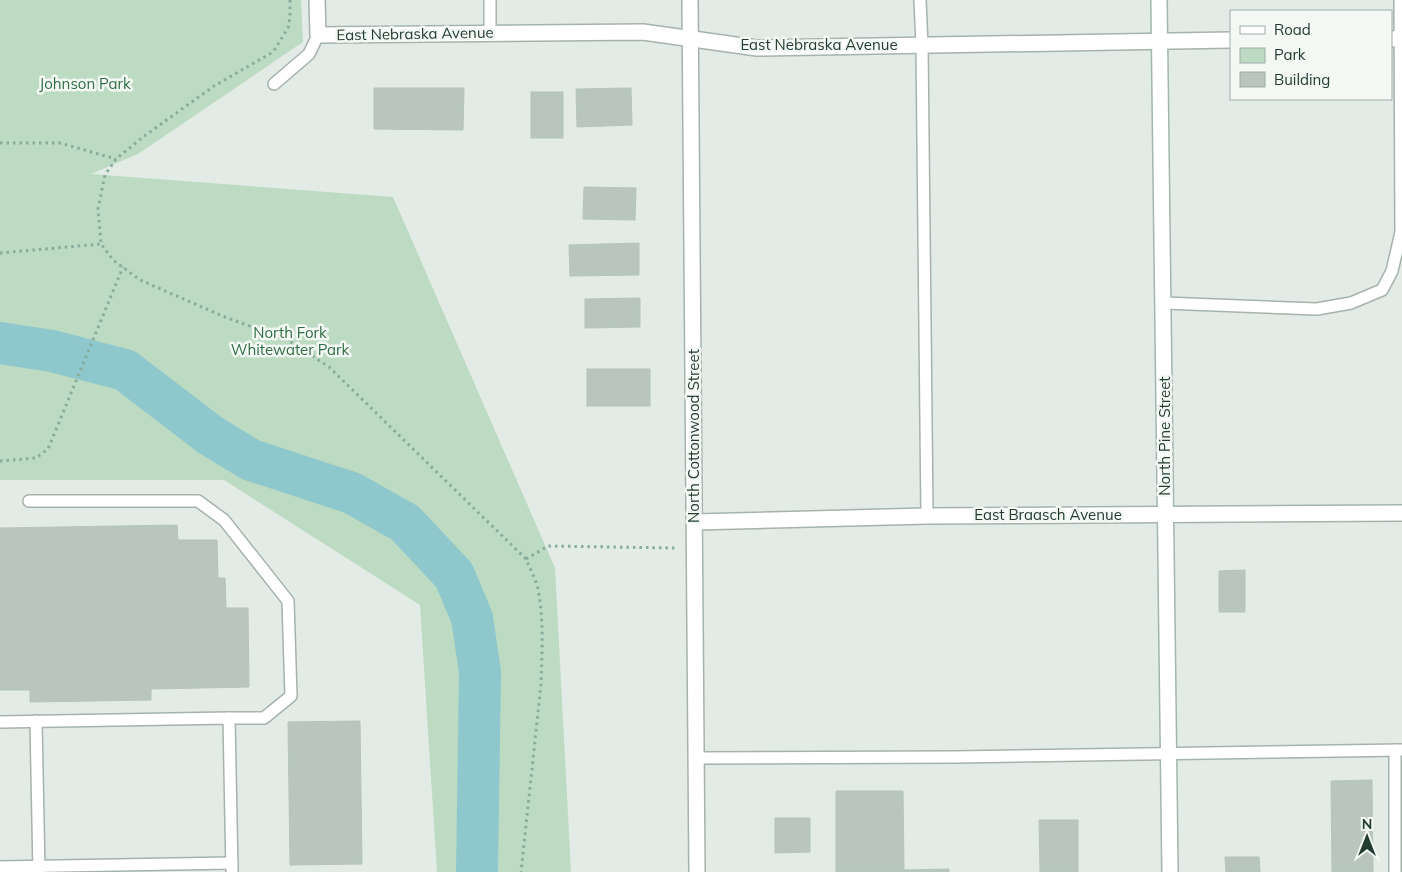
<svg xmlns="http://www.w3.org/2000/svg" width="1402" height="872" viewBox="0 0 1402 872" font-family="Mulish,sans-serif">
<rect width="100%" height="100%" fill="#e2ebe6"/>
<path fill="#bddbc2" d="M0,0H301L303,42L138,154L91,174L393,197L555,568L571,872H437L420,605L224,480H0Z"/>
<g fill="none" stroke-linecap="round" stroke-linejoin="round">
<path stroke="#8fc8cc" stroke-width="42" d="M0,343L52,351L125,370L210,435L251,460L352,493L405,523L454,575L472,618L480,672L477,872"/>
</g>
<g fill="#b8c6bf" stroke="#b5c4bd">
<path d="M374,88H464L463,130L374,129Z"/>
<path d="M631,88L632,125L577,127L576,89Z"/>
<rect x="531" y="92" width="32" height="46"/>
<path d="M584,187L636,188L635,220L583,219Z"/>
<path d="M639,243V275L570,276L569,245Z"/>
<path d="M640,298V327L585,328V299Z"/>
<rect x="587" y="369" width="63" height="37"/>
<path d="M177,525L178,540H217L218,578H225L226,608H248L249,687L151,689V700L30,702V690H0V528Z"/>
<path d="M1245,570V612H1219V571Z"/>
<path d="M360,721L362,864L290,865L288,722Z"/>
<path d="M1372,780L1373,872H1332L1331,781Z"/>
<path d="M836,791H903L904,870L949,869V872H836Z"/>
<path d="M775,818H810V852L775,853Z"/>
<path d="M1039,820H1078V872H1040Z"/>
<path d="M1225,857H1259L1260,872H1226Z"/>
</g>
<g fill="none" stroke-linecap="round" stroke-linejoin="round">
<g stroke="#a5b3ac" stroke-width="14">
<g id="lane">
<path d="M490,0V33"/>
<path d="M920,0L922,45L927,516"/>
<path d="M274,84L309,54L318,35"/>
<path d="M1164,303L1317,309L1351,303L1382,290L1392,271L1401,232L1400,0"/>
<path d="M29,501H198L224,520L288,601L291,696L264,718H229"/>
<path d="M36,721L39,872"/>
<path d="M0,722L229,718L232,872"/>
<path d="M1395,750V872"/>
<path d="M696,758L956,757L1402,750"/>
<path d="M0,867L232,863"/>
</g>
</g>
<g stroke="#a5b3ac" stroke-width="18">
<g id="street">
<path d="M317,0L318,35L643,32L757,48L1231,40"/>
<path d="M690,0L697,872"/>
<path d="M1391,39L1402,38"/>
<path d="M695,522L927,516L1402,513"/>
</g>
</g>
<g stroke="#a2b6ad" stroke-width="18">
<path id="secondary" d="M1159,0L1170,872"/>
</g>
<g stroke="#86ac9c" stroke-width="3" stroke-dasharray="2.5 4" stroke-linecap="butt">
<path d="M290,0V17L288,28L273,52L214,86L143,137L116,159L105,175L98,209L101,244L113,260L140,280L225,317L288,340L329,367L526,559C530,569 536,579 538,589C544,620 542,653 541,684L521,872"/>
<path d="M0,143H60L116,159"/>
<path d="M0,253L101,244"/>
<path d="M0,461L36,458L48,449L123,267"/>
<path d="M526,559L548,546L675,548"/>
</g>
<use href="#lane" stroke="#fff" stroke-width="11"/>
<use href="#street" stroke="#fff" stroke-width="15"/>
<use href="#secondary" stroke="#fff" stroke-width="15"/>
</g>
<g text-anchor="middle" stroke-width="5" stroke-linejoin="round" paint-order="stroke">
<g font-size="15" fill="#243b32" stroke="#f3f8f5">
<text transform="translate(415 34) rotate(-1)" y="5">East Nebraska Avenue</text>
<text x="819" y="50">East Nebraska Avenue</text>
<text transform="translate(694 436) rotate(-90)" y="5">North Cottonwood Street</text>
<text transform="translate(1165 436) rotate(-90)" y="5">North Pine Street</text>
<text x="1048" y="520">East Braasch Avenue</text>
</g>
<g font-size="15" fill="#316e43" stroke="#f3f8f5">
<text x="85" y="89">Johnson Park</text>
<text x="290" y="338">North Fork<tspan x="290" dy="17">Whitewater Park</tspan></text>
</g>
</g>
<rect x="1230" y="10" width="162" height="90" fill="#f3f8f5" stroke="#a0aca7"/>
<rect x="1240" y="26" width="25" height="8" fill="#ffffff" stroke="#a0aca7"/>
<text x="1274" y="35" font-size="15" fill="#243b32">Road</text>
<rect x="1240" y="48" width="25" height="15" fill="#bddbc2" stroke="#a0aca7"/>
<text x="1274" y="60" font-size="15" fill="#243b32">Park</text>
<rect x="1240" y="72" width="25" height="15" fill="#b8c6bf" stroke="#a0aca7"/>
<text x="1274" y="85" font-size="15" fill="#243b32">Building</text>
<g transform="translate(1367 837)" stroke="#f3f8f5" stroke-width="4" paint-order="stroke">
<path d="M0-4L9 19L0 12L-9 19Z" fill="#243b32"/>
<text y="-8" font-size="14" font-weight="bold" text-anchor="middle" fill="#243b32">N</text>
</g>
</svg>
